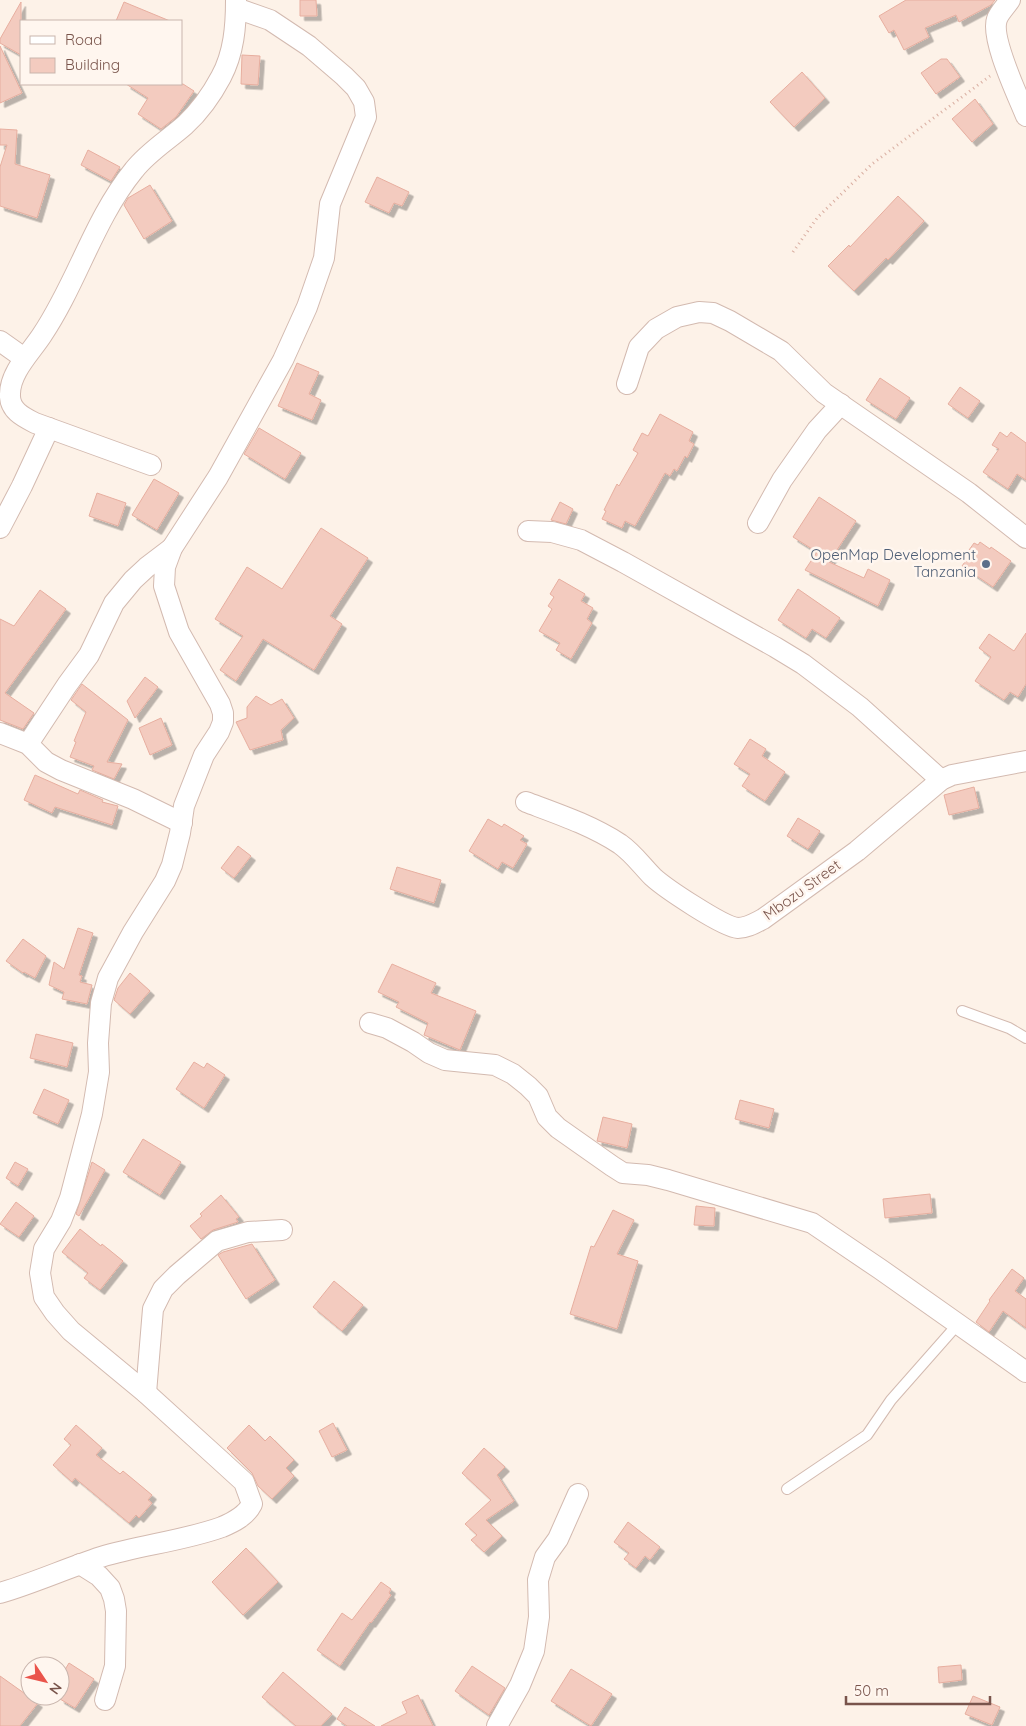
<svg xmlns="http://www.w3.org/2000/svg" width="1026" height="1726" viewBox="0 0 1026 1726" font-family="Quicksand,sans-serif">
<defs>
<filter id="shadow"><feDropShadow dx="4.5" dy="4.5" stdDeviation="0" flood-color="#0004"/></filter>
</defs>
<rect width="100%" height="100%" fill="#fdf2e8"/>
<g fill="#f3cbbf" stroke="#e7ae9f" filter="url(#shadow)">
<path d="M300,0H316L317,16H300Z"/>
<path d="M906,0H995L991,5L959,22L956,15L925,28L929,37L904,50L894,30L889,33L879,16Z"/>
<path d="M21,2V55L0,43V39Z"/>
<path d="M124,2L170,21H116Z"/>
<path d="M0,46L22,93L0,103Z"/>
<path d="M242,55L260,56L258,85L241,84Z"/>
<path d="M941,59H947L960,77L936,94L921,73Z"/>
<path d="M802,72L825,98L794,127L770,102Z"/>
<path d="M126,84H183L194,91L176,117L161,129L138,114L148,98Z"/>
<path d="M975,99L993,124L972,142L952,119Z"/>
<path d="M0,129L17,130L15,164L50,175L37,218L0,206V167L7,145H0Z"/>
<path d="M88,150L120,167L111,181L81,165Z"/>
<path d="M377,177L409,192L402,206L394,203L389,213L365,202Z"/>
<path d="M150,185L172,221L144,239L124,205L128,198Z"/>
<path d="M898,196L924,221L888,260L886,258L854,291L828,266L849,245L850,247Z"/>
<path d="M297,363L319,372L309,394L321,400L312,420L278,406Z"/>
<path d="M880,378L910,398L896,419L866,400Z"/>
<path d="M960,387L980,401L968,418L948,404Z"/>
<path d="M660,414L693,432L689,441L694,444L687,458L685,456L677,471L674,469L670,476L665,473L635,526L625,521L622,528L602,519L606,511L604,510L617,484L619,486L638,453L633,450L642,433L648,436Z"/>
<path d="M259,428L301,453L285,479L244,454Z"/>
<path d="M1000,432L1007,437L1011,432L1026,443V480L1017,474L1008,489L983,472L999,449L992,445Z"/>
<path d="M154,479L179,493L157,530L132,515Z"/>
<path d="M97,493L126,503L118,526L89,516Z"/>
<path d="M819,497L856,521L829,562L864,578L868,569L890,580L878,606L805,570L817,552L793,537Z"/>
<path d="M560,502L573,509L566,524L551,520Z"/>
<path d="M321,528L368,558L330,616L342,624L314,670L263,639L236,681L220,670L243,636L215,619L247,567L282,589Z"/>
<path d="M980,542L990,549L991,547L1011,561L993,587L962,566L967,559L964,557L974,543L978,545Z"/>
<path d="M559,579L585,594L581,601L593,608L587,619L592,623L571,659L556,650L560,643L539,631L552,609L548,606L554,597L550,594Z"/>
<path d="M798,589L840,618L826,638L812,629L806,638L778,620Z"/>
<path d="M40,590L66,609L5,693L34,713L23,729L0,720V619L14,626Z"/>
<path d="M1026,633V684L1018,697L1010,692L1004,700L975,681L991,657L979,648L989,634L1014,651Z"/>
<path d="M145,677L158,687L135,718L127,701Z"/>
<path d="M82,684L128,720L107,762L122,764L114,779L92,770L94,766L70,757L76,742L74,741L86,712L71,700Z"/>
<path d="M256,696L271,705L282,699L294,718L281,730L283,740L250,750L236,722L247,718V707Z"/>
<path d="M161,718L172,745L150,755L139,728Z"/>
<path d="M750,739L766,749L762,756L785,772L765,801L742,786L750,774L734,764Z"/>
<path d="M35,775L78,794L80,790L103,800L102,802L118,806L112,825L55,807L52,813L24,800Z"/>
<path d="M974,787L979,808L949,815L944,795Z"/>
<path d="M798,818L820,831L808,849L787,836Z"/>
<path d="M488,819L502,827L504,824L524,836L520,840L527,844L513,868L502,862L498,869L469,851Z"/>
<path d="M238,846L251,856L234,878L221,868Z"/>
<path d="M397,867L441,880L434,903L390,889Z"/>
<path d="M78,928L93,933L79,975L82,976L80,982L92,985L87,1004L62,999L64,992L49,985L54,962L64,969Z"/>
<path d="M23,939L46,956L35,978L24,972L23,973L6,961Z"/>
<path d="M392,964L436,983L431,993L476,1011L460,1050L424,1035L428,1023L396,1007L399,1002L378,992Z"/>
<path d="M130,973L150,991L130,1014L114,1000L118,988Z"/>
<path d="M36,1034L73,1043L67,1067L30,1058Z"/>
<path d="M194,1062L204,1068L207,1063L225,1075L204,1108L176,1089Z"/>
<path d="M44,1089L69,1100L58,1124L33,1113Z"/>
<path d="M740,1100L774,1109L769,1128L735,1119Z"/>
<path d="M603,1117L632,1124L627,1148L597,1141Z"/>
<path d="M143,1139L181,1162L160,1195L123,1172Z"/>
<path d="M15,1162L28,1169L18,1186L6,1178Z"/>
<path d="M92,1162L105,1170L79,1216L76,1214Z"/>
<path d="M930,1194L932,1213L885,1218L883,1199Z"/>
<path d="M221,1195L239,1217L236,1219L238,1222L213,1230L201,1239L190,1226L202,1216L200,1214Z"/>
<path d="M16,1202L34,1216L19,1237L0,1224Z"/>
<path d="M696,1206L715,1208L714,1226L694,1225Z"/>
<path d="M613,1210L634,1220L617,1254L638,1261L617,1329L570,1314L591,1246L594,1247Z"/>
<path d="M80,1229L101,1246L102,1244L123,1261L100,1290L84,1278L88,1273L62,1252Z"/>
<path d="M252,1244L275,1280L246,1299L218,1255L223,1252Z"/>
<path d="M1012,1269L1024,1278L1015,1291L1026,1299V1328L1003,1311L989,1332L976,1322L990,1301L989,1300Z"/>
<path d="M334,1281L363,1305L342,1331L313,1307Z"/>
<path d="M333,1423L347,1450L332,1457L319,1431Z"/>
<path d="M76,1425L102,1448L96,1455L120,1474L123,1471L152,1495L148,1500L152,1503L139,1518L136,1515L129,1523L75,1478L72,1482L53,1465L71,1445L64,1439Z"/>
<path d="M249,1425L265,1441L270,1436L294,1460L286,1468L294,1476L272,1499L258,1486L252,1473L227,1448Z"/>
<path d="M484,1448L505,1467L497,1475L514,1501L486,1520L502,1536L484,1552L471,1540L477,1535L465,1524L491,1500L462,1473Z"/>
<path d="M628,1522L660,1547L650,1560L645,1556L636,1568L624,1559L629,1553L614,1542Z"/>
<path d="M246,1548L278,1582L243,1615L212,1582Z"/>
<path d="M381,1582L391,1589L389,1593L391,1595L371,1623L370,1622L340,1666L317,1650L342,1613L352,1620Z"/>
<path d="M69,1663L94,1679L75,1708L60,1699V1678Z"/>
<path d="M961,1665L962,1680L939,1683L938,1667Z"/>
<path d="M472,1666L505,1688L489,1715L455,1691Z"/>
<path d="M571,1669L612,1694L591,1726L551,1701Z"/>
<path d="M283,1672L332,1714L321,1726H296L262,1697Z"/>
<path d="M0,1676L38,1703L20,1726H0Z"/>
<path d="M418,1695L433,1726H381L407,1713L402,1702Z"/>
<path d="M973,1696L1000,1707L992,1725L965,1714Z"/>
<path d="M345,1707L375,1726H347L337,1719Z"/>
</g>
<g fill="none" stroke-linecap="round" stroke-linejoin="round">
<g stroke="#d3bab0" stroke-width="12">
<g id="service">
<path d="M962,1011L1009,1028L1026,1038"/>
<path d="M787,1489L867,1435L891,1400L958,1324"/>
</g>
</g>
<g stroke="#d3bab0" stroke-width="22">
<g id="minor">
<path d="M1010,0C1006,6 999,13 997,19C990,38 1018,96 1026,116"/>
<path d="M0,341L24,358"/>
<path d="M627,384L639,347L656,329L677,317L699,312L713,313L730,321L781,351L824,393L969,493L1026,538"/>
<path d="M151,465L35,423C23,417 9,410 10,394C10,372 31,352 42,335C77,283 94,219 134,170C148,152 168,140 185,125C199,112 212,94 221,77C234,53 236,26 236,0"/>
<path d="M758,523L782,480L817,430L841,404"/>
<path d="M0,528L22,486L49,428"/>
<path d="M528,531L552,532L581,540L623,562L775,647L803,664L860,707L941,780"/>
<path d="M0,733L28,744L46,762L61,770L133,799L182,823"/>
<path d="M28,744L67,685L89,655L114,603L133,580L147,567L172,548"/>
<path d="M526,802C558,814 591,825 620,844C633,853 642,866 653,877C665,888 723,927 738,928C747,928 755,923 763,919L857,851L941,780L952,775L1026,761"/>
<path d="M370,1023L387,1028L413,1042L429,1053L445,1060L495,1065L513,1074L528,1086L538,1096L547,1117L558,1128L612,1166L623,1173L648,1175L668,1180L812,1223L880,1269L1026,1372"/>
<path d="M146,1393L153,1309L163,1289L177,1275L217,1241L248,1232L282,1230"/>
<path d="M80,1564L99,1576L110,1588L114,1599L116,1611L115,1666L105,1700"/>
<path d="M0,1593C34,1583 67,1568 101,1557C140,1545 183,1541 222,1527C234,1522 246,1516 252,1504L244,1482L221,1461L146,1393L71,1331L55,1313L44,1297L40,1273L44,1249L61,1221L70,1198L92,1114L99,1072L98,1043L101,1003L108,978L133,932L165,881L172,865L180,833L184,806L204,755L219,732L223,722V713L220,704L179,632L164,586L165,567L172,548L218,477L283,360L307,307L324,258L330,204L366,117L364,102L356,88L344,76L309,46L270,20L236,8"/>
<path d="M497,1726L520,1685L534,1651L539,1617L538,1580L545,1557L558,1539L578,1494"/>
</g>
</g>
<path stroke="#d9aea1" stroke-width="3" stroke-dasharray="1 4" stroke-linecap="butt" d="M793,252L817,218L872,164L990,76"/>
<use href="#service" stroke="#fff" stroke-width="10"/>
<use href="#minor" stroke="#fff" stroke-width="20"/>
</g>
<circle fill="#5c6f8a" stroke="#fff6ef" stroke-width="2" cx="986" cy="564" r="5"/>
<g text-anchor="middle" stroke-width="5" stroke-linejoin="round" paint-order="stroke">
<g font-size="15" fill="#4e5e75" stroke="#fff6ef" text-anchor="end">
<text x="976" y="560">OpenMap Development<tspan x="976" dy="17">Tanzania</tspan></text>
</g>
<g font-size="15" fill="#79544b" stroke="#fff6ef">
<text transform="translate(802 890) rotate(-36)" y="5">Mbozu Street</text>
</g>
</g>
<rect x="20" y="20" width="162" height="65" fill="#fff6ef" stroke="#c9b5ad"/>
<rect x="30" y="36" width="25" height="8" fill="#ffffff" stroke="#c9b5ad"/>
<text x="65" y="45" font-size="15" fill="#79544b">Road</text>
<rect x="30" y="58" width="25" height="15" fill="#f3cbbf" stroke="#c9b5ad"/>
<text x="65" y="70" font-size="15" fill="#79544b">Building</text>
<g transform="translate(45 1681) rotate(125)"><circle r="24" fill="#fff6ef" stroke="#c9b5ad"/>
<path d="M0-4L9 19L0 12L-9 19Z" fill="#ea544b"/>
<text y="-8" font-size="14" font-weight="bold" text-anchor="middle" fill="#79544b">N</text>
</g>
<path d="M846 1696v8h144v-8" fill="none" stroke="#79544b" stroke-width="2.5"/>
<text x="854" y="1696" font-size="15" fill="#79544b" stroke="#fff6ef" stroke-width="4" paint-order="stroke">50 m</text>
</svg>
